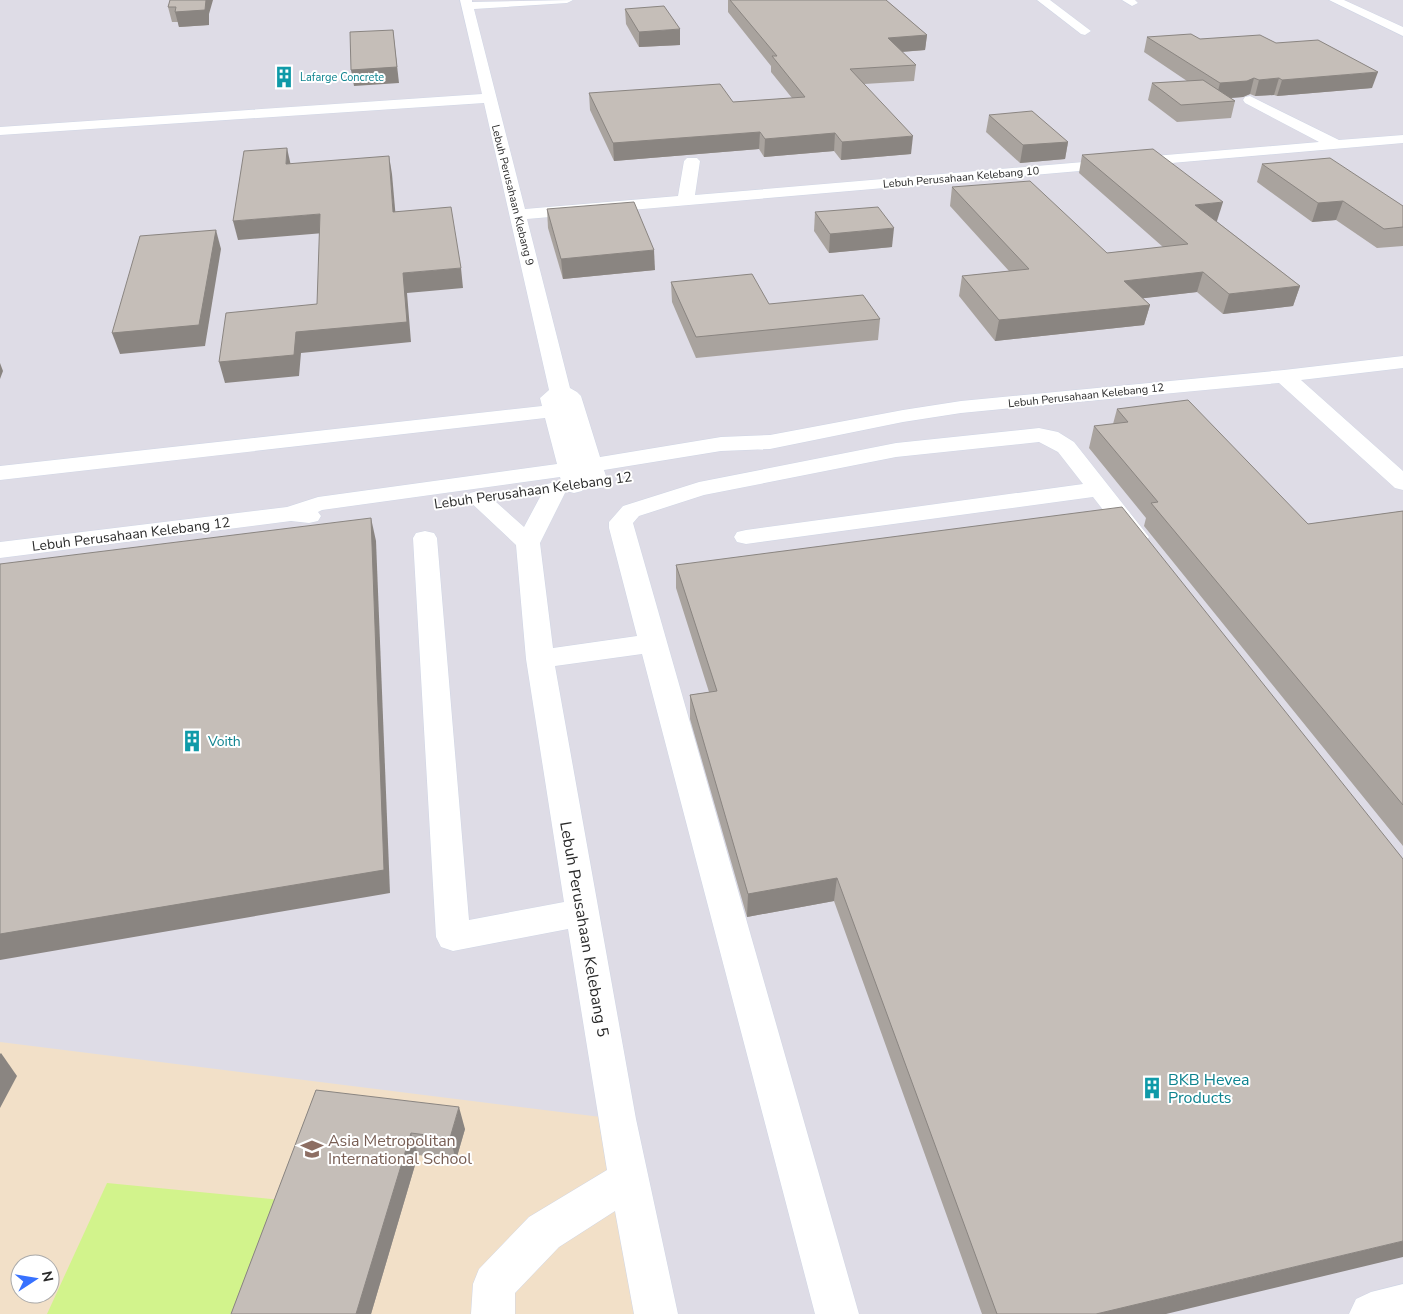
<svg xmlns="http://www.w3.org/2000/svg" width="1403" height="1314" viewBox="0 0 1403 1314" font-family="'Nunito Sans',sans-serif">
<rect width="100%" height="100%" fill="#eee4db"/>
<path fill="#dedce6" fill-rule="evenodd" d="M0,0H1403V1314H0ZM20,1264H50V1294H20Z"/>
<path fill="#f2e0c8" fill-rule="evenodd" d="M0,1042L617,1119L656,1314H0ZM20,1264H50V1294H20Z"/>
<path fill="#d2f38c" d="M107,1183L281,1200L241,1314H47Z"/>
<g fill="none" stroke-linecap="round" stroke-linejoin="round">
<g stroke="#d0d6e5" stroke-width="1">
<g id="minor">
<path d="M460,0H472V2L573,0L567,3L474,9L525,209L678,196L684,161L687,158H697L700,161L695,195L1319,142L1245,103L1243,100L1245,97L1250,96L1339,140L1403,135V143L527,219L570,388L577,392L581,396L600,457L721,437L770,435L903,410L961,401L1284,370L1403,356V368L1301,380L1403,471V490L1395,488L1279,383L961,413L903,422L770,449L721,451L604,470L608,482L604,487L596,489L588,487L585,482L586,486L582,491L574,493L566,491L540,543L553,648L637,636L609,528V522L623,506L699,482L896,443L1039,428L1058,432L1074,442L1149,537L1146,542L1137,544L1128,542L1093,497L746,544L737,542L734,537L737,532L746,530L1083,484L1058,452L1039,442L896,457L704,495L639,516L633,523L859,1314H815L642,654L555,666L636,1119L678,1314H634L615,1211L559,1247L515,1293V1314H471L473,1284L479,1269L529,1217L607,1170L568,929L453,951L441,947L436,937L413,538L416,533L425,531L434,533L437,538L469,920L564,902L526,659L516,545L466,498L470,493L478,491L486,493L524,527L547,484L555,482L562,484L560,477L322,510L318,512L321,516L318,521L309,523L291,521L0,558V542L287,507L318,497L557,464L545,418L0,480V466L542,406L540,398L549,390L484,103L0,135V127L482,94Z"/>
<path d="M1037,0H1050L1091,31L1085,35L1081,34Z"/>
<path d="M1122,0H1135L1138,3L1132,6Z"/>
<path d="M1329,0H1344L1403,27V36Z"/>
<path d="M1403,1284V1314H1349L1356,1299L1371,1292Z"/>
</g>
</g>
<use href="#minor" fill="#fff" fill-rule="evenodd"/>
</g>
<g fill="#a9a39e">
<path d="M170,0L209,14V25L179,27L178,22H172L168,7Z"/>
<path d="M728,0H886L927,35L925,50L902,52L916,65L914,81L864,84L911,154L841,160L834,151L764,157L759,149L614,161L590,110L589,93L733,102L792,98L771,72V66L728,12Z"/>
<path d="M625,9L680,45L639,47L626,24Z"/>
<path d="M1147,37L1276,43L1372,88L1277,96L1274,95L1255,96L1250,94L1243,97L1231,98L1235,101L1231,118L1177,122L1148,100L1152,83L1187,81L1144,52Z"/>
<path d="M989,115L1068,142L1065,159L1020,163L986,132Z"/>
<path d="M1082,155L1217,221H1216L1300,286L1293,306L1223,314L1197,292L1143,298L1150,305L1144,325L995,341L959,296L962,276L1009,271L950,206L952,187L1107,253L1163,247L1079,173Z"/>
<path d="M1262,164L1403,206V246L1377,248L1336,220L1312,222L1257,182Z"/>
<path d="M547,209L655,270L563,279L548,228Z"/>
<path d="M815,212L892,247L829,253L814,231Z"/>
<path d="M671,282L769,304L880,319L878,340L696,358L672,302Z"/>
<path d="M1117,409L1308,524L1403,511V846L1144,526L1146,518L1089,448L1094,426L1113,424Z"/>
<path d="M676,565L1166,1314H982L834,901L747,917L690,719V695L709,692L676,588Z"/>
<path d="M316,1090L465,1129L456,1160L418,1155L371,1314H231Z"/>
</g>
<g fill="#8a8581">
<path d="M206,0H213L209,14V25L179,27L175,12Z"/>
<path d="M680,29V45L639,47V32Z"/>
<path d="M393,30L399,83L354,86L351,70Z"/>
<path d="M927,35L925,50L886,53L888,38Z"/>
<path d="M1378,72L1372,88L1277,96L1282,80Z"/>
<path d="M1254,78L1250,94L1243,97L1216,99L1220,83Z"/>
<path d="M1279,78L1274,95L1255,96L1259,80Z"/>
<path d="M760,132L759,149L614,161L613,143Z"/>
<path d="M835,133L834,151L764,157L765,139Z"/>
<path d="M913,136L911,154L841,160L842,142Z"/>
<path d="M1068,142L1065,159L1020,163L1023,145Z"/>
<path d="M287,148L291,166L286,164Z"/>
<path d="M389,156L392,174L397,231L393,212Z"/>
<path d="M1343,201L1336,220L1312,222L1318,203Z"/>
<path d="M1223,202L1217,221L1190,224L1195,205Z"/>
<path d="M320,214L324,233L238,240L233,221Z"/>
<path d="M894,228L892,247L829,253L830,234Z"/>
<path d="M216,230L221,249L205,346L120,354L112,333Z"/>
<path d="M654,250L655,270L563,279L561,259Z"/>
<path d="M461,268L463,288L407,293L411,342L301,353L299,376L225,383L219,362L296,332L403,273Z"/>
<path d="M1203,272L1197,292L1120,301L1124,281Z"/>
<path d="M1300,286L1293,306L1223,314L1229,294Z"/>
<path d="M1150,305L1144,325L995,341L999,320Z"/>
<path d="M0,363L3,371L0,379Z"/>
<path d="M371,518L376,541L390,893L0,960V934Z"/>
<path d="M837,878L834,901L747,917L748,894Z"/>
<path d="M1,1053L17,1076L0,1108V1054Z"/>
<path d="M459,1107L465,1129L456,1160L450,1138Z"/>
<path d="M411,1133L418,1155L371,1314H356Z"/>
<path d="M1403,1241V1257L1166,1314H1096Z"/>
</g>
<g fill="#c5beb8" stroke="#8a8581">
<path d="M170,0H206L205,10L175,12L176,7H168Z"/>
<path d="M730,0H886L927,35L888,38L916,65L850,69L913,136L842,142L835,133L765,139L760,132L613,143L589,93L720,84L733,102L805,97L772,56H777Z"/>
<path d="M664,6L680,29L639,32L625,9Z"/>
<path d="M393,30L397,67L351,70L350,32Z"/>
<path d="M1191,34L1200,39L1260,35L1276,43L1318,40L1378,72L1282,80L1279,78L1259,80L1254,78L1247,81L1220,83L1147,37Z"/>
<path d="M1203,80L1235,101L1181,105L1152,83Z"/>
<path d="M1032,111L1068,142L1023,145L989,115Z"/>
<path d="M287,148L286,164L389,156L393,212L451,207L461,268L403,273L407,322L296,332L294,355L219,362L226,313L317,304L320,214L233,221L244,151Z"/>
<path d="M1153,149L1223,202L1195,205L1300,286L1229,294L1203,272L1124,281L1150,305L999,320L962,276L1029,269L952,187L1030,181L1107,253L1188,244L1082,155Z"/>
<path d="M1330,158L1403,206V227L1384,229L1343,201L1318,203L1262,164Z"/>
<path d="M634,202L654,250L561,259L547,209Z"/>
<path d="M878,207L894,228L830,234L815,212Z"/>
<path d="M216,230L199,325L112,333L140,236Z"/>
<path d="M752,274L769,304L863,295L880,319L696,337L671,282Z"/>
<path d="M1188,400L1308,524L1403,511V805L1151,503L1158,502L1094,426L1128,422L1117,409Z"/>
<path d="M1122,507L1403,859V1241L1096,1314H997L837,878L748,894L690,695L717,691L676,565Z"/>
<path d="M371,518L384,870L0,934V564Z"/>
<path d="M316,1090L459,1107L450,1138L411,1133L356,1314H231Z"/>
</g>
<defs>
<g id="building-bare" transform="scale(1.725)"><path d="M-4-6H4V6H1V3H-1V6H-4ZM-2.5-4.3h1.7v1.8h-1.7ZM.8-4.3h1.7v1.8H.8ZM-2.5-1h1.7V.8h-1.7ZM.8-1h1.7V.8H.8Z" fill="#0f9aa8" stroke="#fff" stroke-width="2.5" paint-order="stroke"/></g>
<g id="school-bare" transform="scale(1.725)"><path d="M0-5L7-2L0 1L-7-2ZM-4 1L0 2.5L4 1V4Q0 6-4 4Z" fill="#8d6e63" stroke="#fff" stroke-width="2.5" paint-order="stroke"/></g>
</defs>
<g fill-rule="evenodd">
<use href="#building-bare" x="284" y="77"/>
<use href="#building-bare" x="192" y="741"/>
<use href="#building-bare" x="1152" y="1088"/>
<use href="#school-bare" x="312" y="1149"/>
</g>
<g text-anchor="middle" stroke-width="4" stroke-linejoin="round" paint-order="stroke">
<g font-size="11" fill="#0d838f" stroke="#fff" text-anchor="start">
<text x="300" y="81">Lafarge Concrete</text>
</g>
<g font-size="11" fill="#2a2a2a" stroke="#fff">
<text transform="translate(961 177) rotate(-5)" y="4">Lebuh Perusahaan Kelebang 10</text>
<text transform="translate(513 195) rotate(76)" y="4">Lebuh Perusahaan Klebang 9</text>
<text transform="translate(1086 395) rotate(-6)" y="4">Lebuh Perusahaan Kelebang 12</text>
</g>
<g font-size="14" fill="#2a2a2a" stroke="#fff">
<text transform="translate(533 490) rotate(-8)" y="5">Lebuh Perusahaan Kelebang 12</text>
<text transform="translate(131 534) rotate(-7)" y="5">Lebuh Perusahaan Kelebang 12</text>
</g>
<g font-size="14" fill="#0d838f" stroke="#fff" text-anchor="start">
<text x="208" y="746">Voith</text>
</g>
<g font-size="16" fill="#2a2a2a" stroke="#fff">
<text transform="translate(585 929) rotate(80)" y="6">Lebuh Perusahaan Kelebang 5</text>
</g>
<g font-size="16" fill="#0d838f" stroke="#fff" text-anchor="start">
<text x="1168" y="1085">BKB Hevea<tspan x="1168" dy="18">Products</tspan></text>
</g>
<g font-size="16" fill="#785e54" stroke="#fff" text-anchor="start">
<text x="328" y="1146">Asia Metropolitan<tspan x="328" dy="18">International School</tspan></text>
</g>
</g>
<g transform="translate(35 1279) rotate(78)"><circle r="24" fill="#ffffff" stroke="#aaaaaa"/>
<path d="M0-4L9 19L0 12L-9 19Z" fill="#3771ff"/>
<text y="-8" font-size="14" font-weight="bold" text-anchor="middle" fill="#2a2a2a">N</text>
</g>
</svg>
